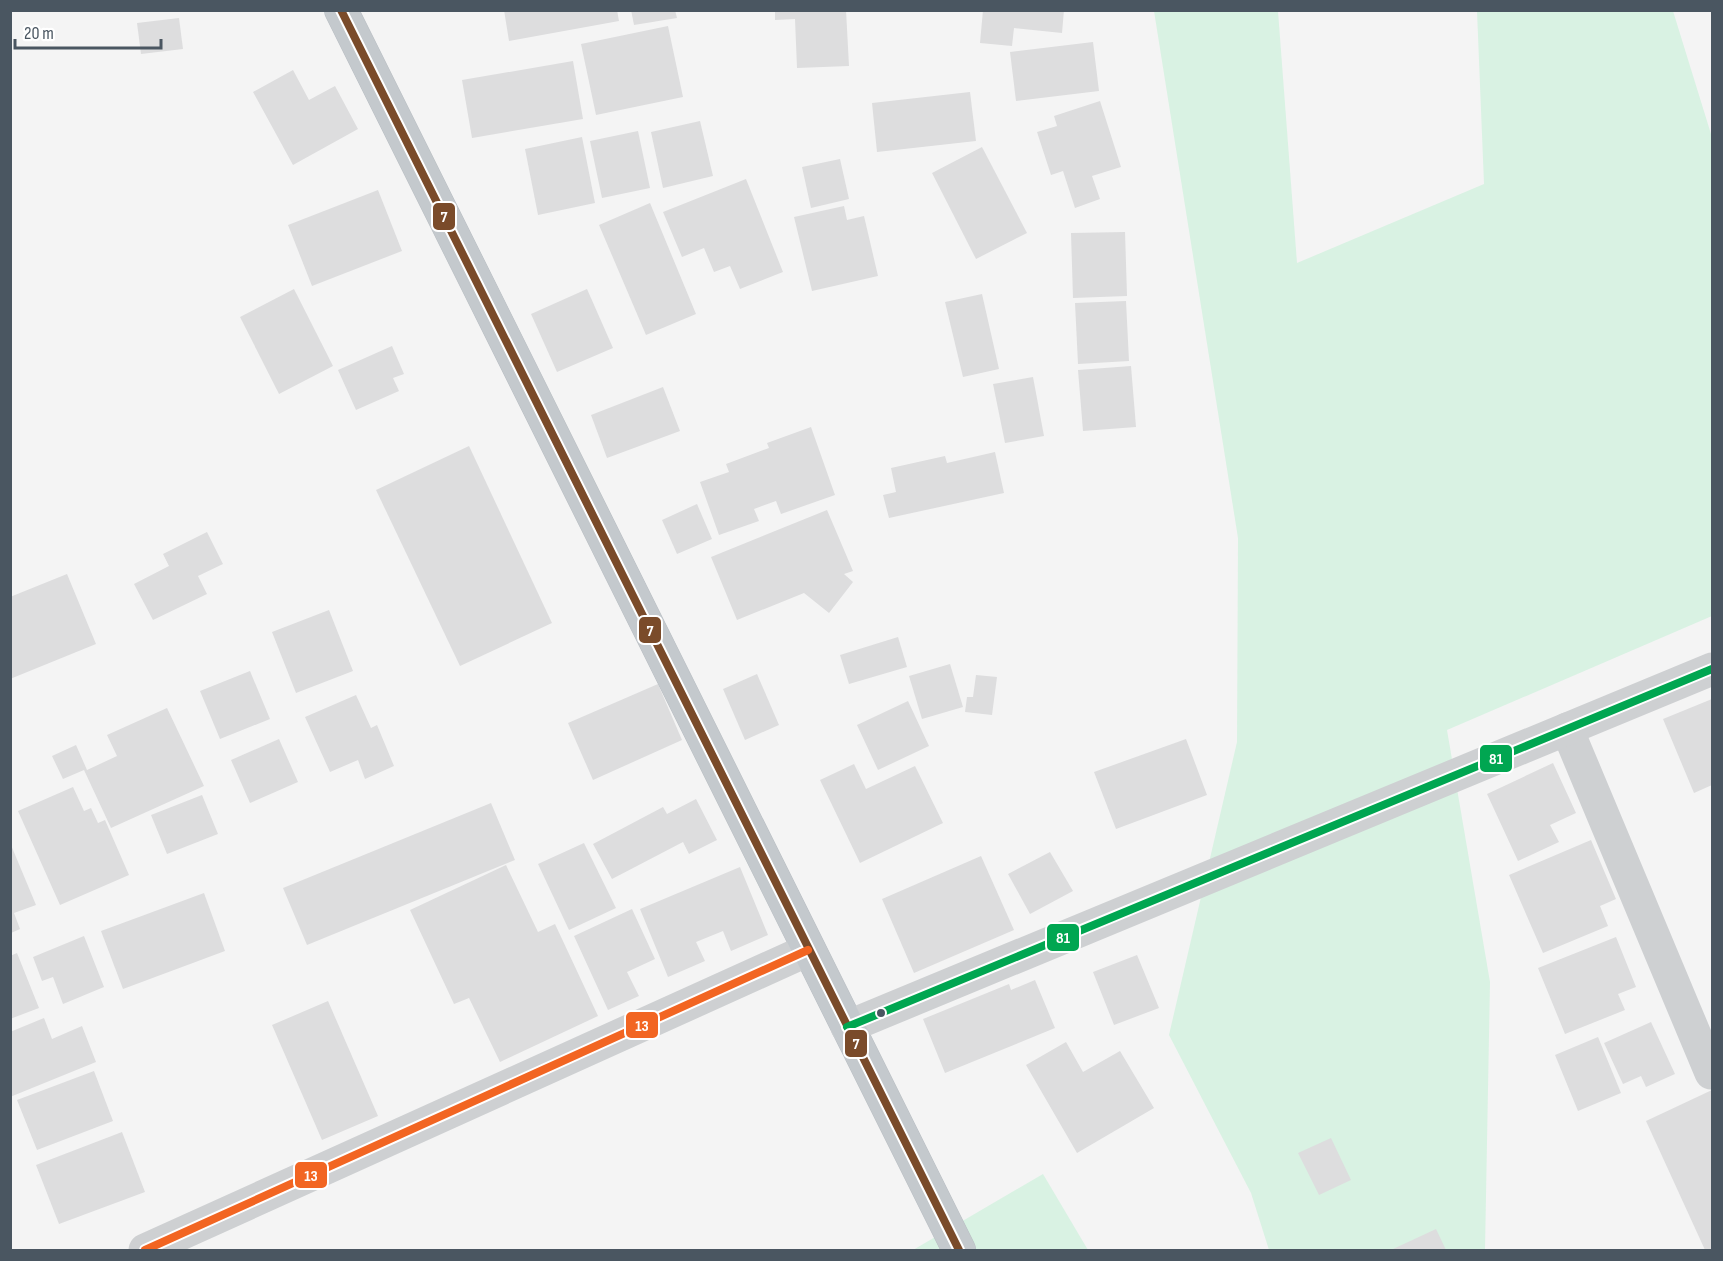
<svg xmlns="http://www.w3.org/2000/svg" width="1723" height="1261" viewBox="0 0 1723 1261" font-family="'Sofia Sans Condensed',sans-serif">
<rect width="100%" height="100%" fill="#f4f4f4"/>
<g fill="#d9f2e3">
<path d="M1154,11H1278L1297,263L1484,184L1477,11H1673L1711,134H1712V616L1447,730L1490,982L1485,1250H1269L1251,1193L1169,1035L1237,742L1238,538Z"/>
<path d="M1043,1174L1088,1250H913Z"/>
</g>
<g fill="#ddddde">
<path d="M504,10H617L619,21L509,41Z"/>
<path d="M631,10H675L677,18L634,25Z"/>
<path d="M775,10H846L849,66L797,68L795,19L775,20Z"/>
<path d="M983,10H1064L1062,33L1014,28L1012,46L980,43Z"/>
<path d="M179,18L183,49L141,54L137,23Z"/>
<path d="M668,26L683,97L596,115L581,44Z"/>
<path d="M1093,42L1099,91L1016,101L1010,52Z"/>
<path d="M573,61L583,119L472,138L462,80Z"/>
<path d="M293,70L309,100L335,86L358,129L293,165L253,92Z"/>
<path d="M970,92L976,141L877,152L872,103Z"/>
<path d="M1100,101L1121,167L1092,176L1100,199L1075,208L1063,171L1051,175L1037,132L1057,126L1054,116Z"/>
<path d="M700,121L713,176L663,188L651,132Z"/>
<path d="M638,131L650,188L602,198L590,141Z"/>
<path d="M582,137L595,203L538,215L525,149Z"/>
<path d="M982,147L1027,233L976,259L932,173Z"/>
<path d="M840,159L849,199L811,208L802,167Z"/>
<path d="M746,179L783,272L740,289L730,266L714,272L704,248L682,257L663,212Z"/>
<path d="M378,190L402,251L312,286L288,225Z"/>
<path d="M650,203L696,314L646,335L599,225Z"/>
<path d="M844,206L847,220L864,216L878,276L812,291L794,217Z"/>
<path d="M1125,232L1127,296L1073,298L1071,233Z"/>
<path d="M294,289L333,366L279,394L240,317Z"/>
<path d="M587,289L613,348L557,372L531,314Z"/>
<path d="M982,294L999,369L963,377L945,302Z"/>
<path d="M1126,301L1129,361L1078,364L1075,303Z"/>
<path d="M392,346L404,374L393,378L399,391L356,410L338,370Z"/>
<path d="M1131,366L1136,427L1083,431L1078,370Z"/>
<path d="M1033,377L1044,436L1005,443L993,384Z"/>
<path d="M663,387L680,431L607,458L591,415Z"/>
<path d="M811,427L835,495L781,514L776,501L754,509L759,521L719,535L700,482L729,472L726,464L769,448L767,443Z"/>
<path d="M469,446L552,623L460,666L376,490Z"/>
<path d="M995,452L1004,493L889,518L883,495L896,492L891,468L945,456L947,463Z"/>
<path d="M697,504L712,539L677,554L662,520Z"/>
<path d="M827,510L853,571L844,574L853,582L829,613L804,593L737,620L711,557Z"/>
<path d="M207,532L223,564L198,576L207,594L153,620L134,584L169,566L163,554Z"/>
<path d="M67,574L96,644L10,679V597Z"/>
<path d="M329,610L353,671L296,693L272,632Z"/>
<path d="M898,637L907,667L849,684L840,655Z"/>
<path d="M950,664L963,707L922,719L909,676Z"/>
<path d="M250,671L270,719L220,739L200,691Z"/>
<path d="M757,674L779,725L745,740L723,689Z"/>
<path d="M976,675L997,677L992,715L965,712L967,697H973Z"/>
<path d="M658,684L682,740L593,780L568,723Z"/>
<path d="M356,695L371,728L377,725L394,766L365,779L358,760L330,772L305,717Z"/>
<path d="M1712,699V785L1694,793L1663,719Z"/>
<path d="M908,701L929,746L878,770L857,725Z"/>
<path d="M167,708L204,786L111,828L84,770L63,779L52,756L76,745L87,770L117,756L107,735Z"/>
<path d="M279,739L298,782L250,803L231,760Z"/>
<path d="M1186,739L1207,795L1116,829L1094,772Z"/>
<path d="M1553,763L1576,813L1550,825L1559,842L1518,861L1487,794Z"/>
<path d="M854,764L866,789L915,766L943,823L860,863L820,780Z"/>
<path d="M73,787L84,811L91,808L98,823L105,820L129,875L60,905L18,811Z"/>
<path d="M202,795L218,834L167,854L151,815Z"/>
<path d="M696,799L717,840L689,854L683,842L612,879L593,844L663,807L667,814Z"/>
<path d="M491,803L515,860L307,945L283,888Z"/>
<path d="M1591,840L1616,899L1600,906L1608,926L1543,953L1509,875Z"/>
<path d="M584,843L616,908L569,930L538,864Z"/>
<path d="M11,845L36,905L14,913L20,929L11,933Z"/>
<path d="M1050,852L1073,891L1030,914L1008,874Z"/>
<path d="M981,856L1014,930L914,973L882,899Z"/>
<path d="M506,865L538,932L555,924L598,1016L500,1062L469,998L454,1004L410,910Z"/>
<path d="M740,867L768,935L731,951L723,931L696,942L705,961L668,977L640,909Z"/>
<path d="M204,893L225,951L123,989L101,931Z"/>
<path d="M632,909L655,959L627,972L639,996L608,1010L574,936Z"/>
<path d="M84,936L104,987L63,1004L53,977L42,981L33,957Z"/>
<path d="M1616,937L1636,987L1618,994L1625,1010L1565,1034L1538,968Z"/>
<path d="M17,953L39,1008L10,1019V956Z"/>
<path d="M1137,955L1159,1008L1114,1025L1093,972Z"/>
<path d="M1035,980L1055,1028L945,1073L923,1019L1009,984L1011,990Z"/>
<path d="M328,1001L378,1116L322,1140L272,1025Z"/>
<path d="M44,1018L52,1039L82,1026L96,1062L10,1097V1032Z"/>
<path d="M1651,1022L1675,1074L1646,1087L1641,1076L1623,1084L1604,1043Z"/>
<path d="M1598,1037L1621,1093L1578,1111L1555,1055Z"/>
<path d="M1066,1042L1083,1072L1120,1051L1154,1108L1077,1153L1026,1065Z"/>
<path d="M94,1071L113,1121L37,1150L17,1100Z"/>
<path d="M1712,1090V1250H1705L1646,1121Z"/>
<path d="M122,1132L145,1192L59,1224L36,1165Z"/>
<path d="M1331,1138L1351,1180L1319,1195L1298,1153Z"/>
<path d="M1436,1229L1446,1250H1393V1249Z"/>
</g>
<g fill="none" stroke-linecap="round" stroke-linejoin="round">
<g stroke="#b9bec3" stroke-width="34">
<path id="trunk" d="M341,10L959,1250"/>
</g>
<g stroke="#ced0d2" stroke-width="33">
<path d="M1567,729L1711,1073"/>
<path d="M847,1027L1712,669"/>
<path d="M145,1250L808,950"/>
</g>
<use href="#trunk" stroke="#c4c9cd" stroke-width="33"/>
<g stroke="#fff" stroke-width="12">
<path id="bus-1" d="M341,10L959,1250"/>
</g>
<g stroke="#fff" stroke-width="12">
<path id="bus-2" d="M847,1027L1712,669"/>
</g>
<g stroke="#fff" stroke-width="12">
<path id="bus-3" d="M145,1250L808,950"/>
</g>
<use href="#bus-1" stroke="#7a4b2a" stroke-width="8"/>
<use href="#bus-2" stroke="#00a651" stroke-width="8"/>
<use href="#bus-3" stroke="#f26522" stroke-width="8"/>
</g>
<circle fill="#4a5661" stroke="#fff" stroke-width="2" cx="881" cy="1013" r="5"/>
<g stroke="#fff" stroke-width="2">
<rect x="432" y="202" width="24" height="29" rx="6" fill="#7a4b2a"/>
<rect x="638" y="616" width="24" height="28" rx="6" fill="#7a4b2a"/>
<rect x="1479" y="744" width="34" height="29" rx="6" fill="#00a651"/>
<rect x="1046" y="923" width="34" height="29" rx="6" fill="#00a651"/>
<rect x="625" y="1011" width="34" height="28" rx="6" fill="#f26522"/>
<rect x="844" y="1029" width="24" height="29" rx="6" fill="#7a4b2a"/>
<rect x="294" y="1161" width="34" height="28" rx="6" fill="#f26522"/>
</g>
<g font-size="16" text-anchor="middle" font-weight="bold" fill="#fff">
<text x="444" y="222">7</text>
<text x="650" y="636">7</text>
<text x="1496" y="764">81</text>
<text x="1063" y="943">81</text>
<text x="642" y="1031">13</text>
<text x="856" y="1049">7</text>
<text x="311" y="1181">13</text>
</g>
<rect width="1723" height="1261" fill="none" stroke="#4a5661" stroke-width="24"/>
<path d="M15 39v9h146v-9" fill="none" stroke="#4a5661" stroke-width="3"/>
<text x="24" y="39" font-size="18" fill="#4a5661" stroke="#ffffff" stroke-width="4.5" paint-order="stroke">20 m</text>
</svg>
